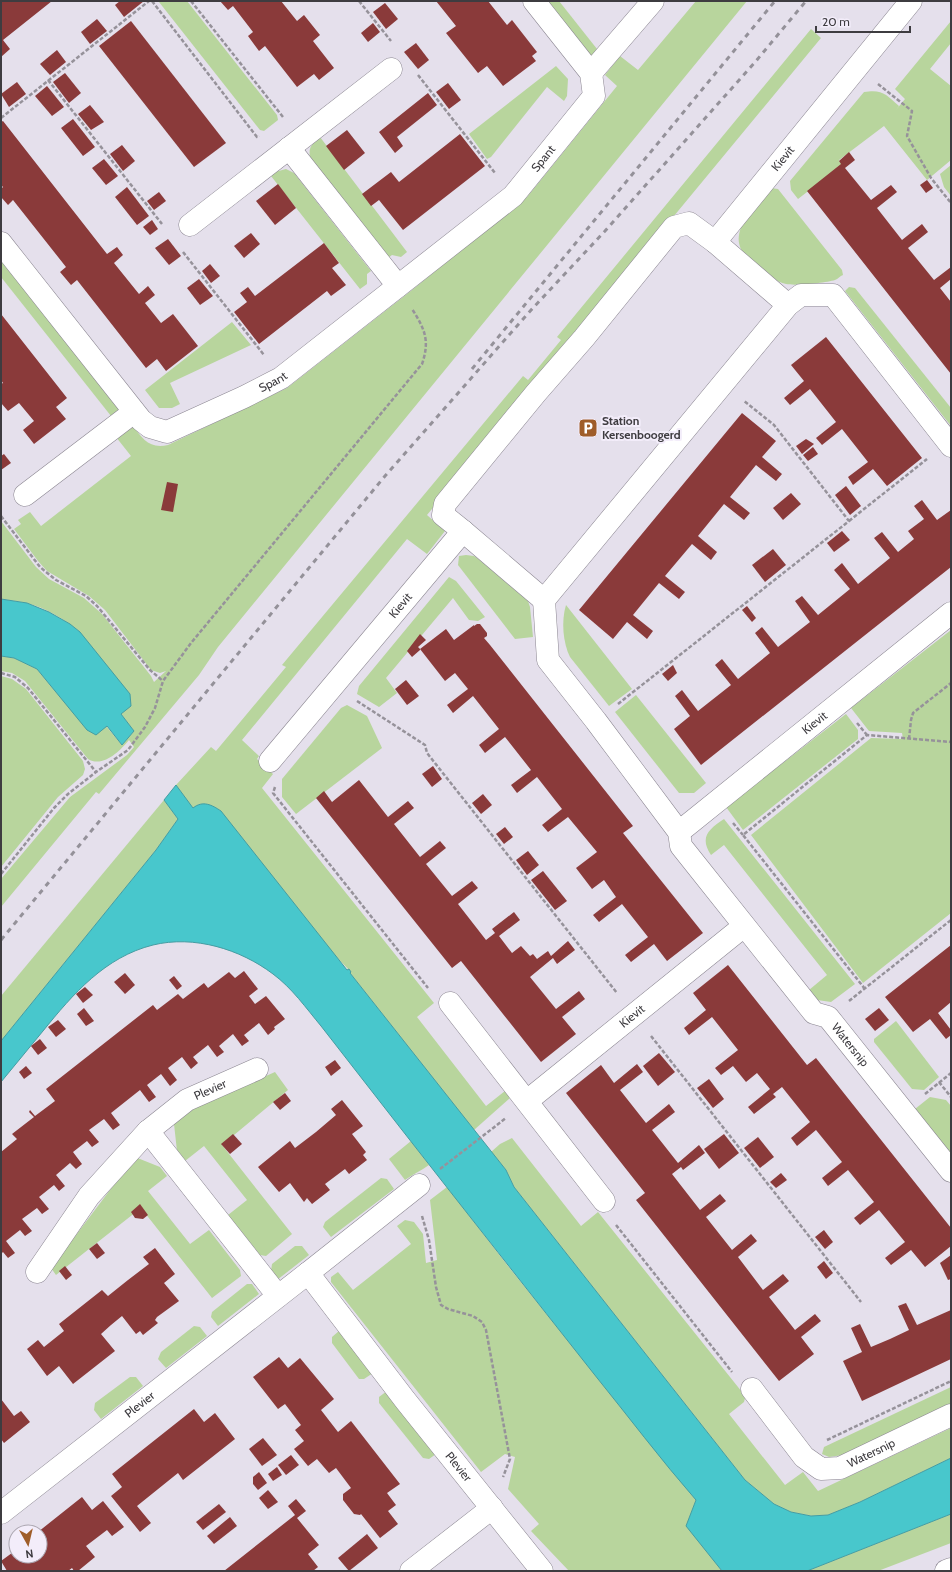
<svg xmlns="http://www.w3.org/2000/svg" width="952" height="1572" viewBox="0 0 952 1572" font-family="Cabin,sans-serif">
<rect width="100%" height="100%" fill="#e5e0ec"/>
<g fill="#b8d59d">
<path d="M187,1L277,115L278,120L264,131L260,130L159,2Z"/>
<path d="M546,1H559L597,49L591,57Z"/>
<path d="M696,1H747L218,647L199,675L99,794L96,792L1,907V879L70,797L127,755L134,747L129,740C120,751 103,768 88,759L25,681L12,673L1,671V656L14,658L37,669L56,692L106,726L122,745L134,731L121,714L80,632C65,620 45,607 26,603C18,601 9,600 1,599V521L36,567L49,579L84,598L102,614L151,676L154,682L166,671L160,673L151,670L105,610L89,596L47,571L38,561L14,529L21,524L18,520L30,512L41,526L131,456L116,437L132,425C143,439 149,449 168,445L287,388L412,290L527,197L617,86L605,75L620,56L638,70Z"/>
<path d="M951,21V43L930,69L951,86V160L927,180L884,126L839,160L842,165L798,199L791,190L790,181L864,92C882,89 886,94 899,106L896,110L905,99L895,89Z"/>
<path d="M811,29L821,38L427,515L445,531L427,554L407,539L242,740L259,756L257,759L273,774L262,788L434,1003L417,1017L486,1106L505,1091L510,1098L474,1130L350,973L351,972L193,809L176,785L211,747L216,751L286,667L282,665L523,376L528,380L561,340L557,337Z"/>
<path d="M556,66L568,79L567,96L564,101L547,87L491,157L487,159L469,134Z"/>
<path d="M320,137L407,252L401,257L392,255L388,258L310,157C308,147 313,143 320,137Z"/>
<path d="M951,165V196L944,187L940,174Z"/>
<path d="M286,169L294,173L371,271L367,274V284L360,289L271,176L275,172Z"/>
<path d="M771,188L778,189L842,270L843,275C840,276 838,279 835,280C826,283 795,286 786,284C776,282 770,276 762,270C746,257 732,248 742,225Z"/>
<path d="M1,258L119,409L111,416L1,277Z"/>
<path d="M849,287L855,288L951,408V426L845,291Z"/>
<path d="M232,322L251,345L170,383L180,404L172,408H159L145,390Z"/>
<path d="M466,555L474,556L480,560L528,601L530,607L533,637L515,639L458,565L459,556Z"/>
<path d="M449,577L456,581L485,617L478,621L469,620L453,598L386,678L397,693L379,707L357,694L359,686Z"/>
<path d="M566,605L632,689L609,706L570,657C563,643 561,621 566,605Z"/>
<path d="M951,630V913L863,983L751,835L871,738L903,739L902,733L869,731L851,708Z"/>
<path d="M1,676L12,679L26,689L83,761L85,769L83,775L58,797L1,867Z"/>
<path d="M636,695L706,783L694,793H679L615,712Z"/>
<path d="M347,705L367,716L382,748L296,814L282,797V779L341,708Z"/>
<path d="M846,714L858,730V739L743,830L726,807Z"/>
<path d="M164,800L178,819L156,850L1,1041V996Z"/>
<path d="M724,819L855,984L831,1002L817,1000L809,990L827,975L724,845L711,855C699,837 709,829 724,819Z"/>
<path d="M896,1021L939,1077L924,1090L912,1089L874,1042V1039Z"/>
<path d="M275,1072L288,1090L222,1145L292,1234L266,1256L260,1255L228,1215L247,1200L204,1146L185,1161L177,1151L174,1124L196,1107Z"/>
<path d="M930,1097L946,1100L951,1106V1154L915,1109Z"/>
<path d="M512,1138L581,1226L598,1212L742,1392V1394L745,1398L744,1402L729,1414L785,1485L803,1472L818,1491L951,1428V1458L860,1502L828,1515L812,1516L791,1512L774,1504L745,1480L514,1187L506,1170L491,1152L500,1144Z"/>
<path d="M411,1141L429,1165C421,1171 413,1174 405,1180L389,1159Z"/>
<path d="M135,1157L160,1167L167,1176L148,1191L190,1244L209,1230L240,1270L241,1276L212,1298L141,1208L56,1275L51,1268Z"/>
<path d="M381,1178L387,1179L394,1189L331,1237L323,1227L325,1222Z"/>
<path d="M447,1187L512,1271L696,1500L687,1526L722,1571H569L531,1531L539,1524L508,1489L515,1457L505,1454L481,1472L331,1282V1277L338,1272L353,1290L411,1244L397,1226L405,1220L414,1222L423,1234L426,1263L437,1260L430,1200Z"/>
<path d="M295,1246H302L309,1255L277,1280L271,1271L272,1264Z"/>
<path d="M247,1284H252L259,1294L218,1326L211,1317L212,1312Z"/>
<path d="M194,1326L200,1327L207,1336L166,1368L158,1359L161,1352Z"/>
<path d="M339,1331L373,1373L364,1379H359L332,1343V1337Z"/>
<path d="M130,1377H136L143,1386L101,1419L94,1410L95,1403Z"/>
<path d="M951,1387V1405L843,1455L829,1457L822,1454L824,1447Z"/>
<path d="M387,1391L436,1454L429,1459L423,1458L379,1403V1397Z"/>
<path d="M951,1514V1543L878,1571H807Z"/>
</g>
<g fill="#48c7cc" stroke="#459da2">
<path d="M1,599L27,603L49,612L70,624L80,632L130,694L131,706L121,714L134,731L122,745L107,726L96,735L87,730L37,669L14,658L1,656Z"/>
<path d="M176,785L193,808C203,800 212,805 221,811L347,970L349,969L351,972L350,973L506,1170L514,1187L745,1480L774,1504L791,1512L811,1516L828,1515L860,1502L951,1458V1514L807,1571H722L686,1526L696,1500C661,1460 628,1416 594,1374C530,1293 466,1212 402,1130C375,1095 348,1061 321,1026C306,1008 292,988 273,974C240,949 194,935 153,945C105,957 73,994 43,1031C29,1048 15,1065 1,1082V1041L156,850L178,819L164,800Z"/>
</g>
<g fill="#8a3a3a">
<path d="M1,1H52L3,40L10,49L1,57Z"/>
<path d="M120,1H144L124,17L115,5Z"/>
<path d="M220,1H281L297,21L304,15L320,35L313,41L334,68L319,80L314,74L297,87L265,46L259,51L248,36L253,32L233,6L228,10Z"/>
<path d="M436,1H488L507,25L512,20L537,52L532,56L536,61L503,86L487,66L478,73L446,33L456,26Z"/>
<path d="M385,3L398,19L386,29L373,12Z"/>
<path d="M97,19L107,31L90,44L81,32Z"/>
<path d="M131,21L226,143L194,167L99,46Z"/>
<path d="M373,23L380,32L368,42L361,33Z"/>
<path d="M416,43L429,60L418,69L404,52Z"/>
<path d="M57,50L66,62L50,75L40,64Z"/>
<path d="M65,73L81,93L69,103L53,82Z"/>
<path d="M17,82L26,94L9,107L1,94Z"/>
<path d="M448,83L461,100L449,109L436,92Z"/>
<path d="M47,86L64,107L52,116L35,96Z"/>
<path d="M428,93L437,105L397,137L403,146L395,153L379,132Z"/>
<path d="M90,105L104,122L91,130L78,114Z"/>
<path d="M73,119L95,147L83,156L61,128Z"/>
<path d="M3,121L107,254L117,247L123,255L114,263L139,294L148,286L155,295L145,303L161,323L173,314L198,346L166,371L157,359L146,368L77,280L71,285L60,272L66,267L13,200L8,205L1,197V189L3,187L1,185V122Z"/>
<path d="M347,130L365,153L344,170L326,146Z"/>
<path d="M460,134L485,166L403,230L379,200L371,206L362,194L391,172L399,182Z"/>
<path d="M122,145L135,161L123,171L110,154Z"/>
<path d="M849,152L855,160L845,168L871,200L891,185L897,192L877,208L902,240L922,224L928,232L908,248L934,280L951,267V279L940,288L951,302V374L807,191L841,164L839,161Z"/>
<path d="M104,159L118,176L106,185L92,168Z"/>
<path d="M927,180L933,188L926,193L920,185Z"/>
<path d="M278,184L296,208L275,225L256,201Z"/>
<path d="M127,187L149,216L137,225L115,197Z"/>
<path d="M159,192L166,201L154,210L147,201Z"/>
<path d="M152,220L158,229L150,235L143,227Z"/>
<path d="M251,233L260,244L244,258L234,246Z"/>
<path d="M168,239L181,256L169,265L155,248Z"/>
<path d="M324,243L339,263L332,268L346,285L331,296L327,291L259,344L234,312L247,302L240,293L248,287L255,296Z"/>
<path d="M210,264L220,276L211,283L202,271Z"/>
<path d="M199,279L213,296L200,305L187,288Z"/>
<path d="M1,314L67,398L56,407L66,419L34,444L23,430L34,421L19,403L8,411L1,403V384L3,383L1,380Z"/>
<path d="M826,337L922,458L887,486L873,469L853,485L848,477L868,462L842,429L822,445L816,438L836,422L810,389L790,405L784,398L804,381L791,365Z"/>
<path d="M742,413L776,441L762,457L782,474L776,481L756,465L730,497L750,513L744,520L724,504L698,536L717,552L711,560L692,544L665,576L685,592L679,599L659,583L633,615L653,631L647,639L627,622L613,639L579,610Z"/>
<path d="M806,439L814,444L802,454L796,446Z"/>
<path d="M813,447L818,454L808,461L803,455Z"/>
<path d="M4,454L11,463L1,470V456Z"/>
<path d="M167,482L178,484L173,512L161,510Z"/>
<path d="M846,486L861,506L850,515L835,495Z"/>
<path d="M791,493L801,504L783,520L773,508Z"/>
<path d="M922,500L937,520L951,510V567L701,765L674,729L690,716L675,696L682,690L698,711L731,685L715,665L722,659L738,679L770,653L755,633L762,627L778,647L810,622L795,601L802,596L818,615L850,589L834,570L842,563L858,584L890,558L874,538L882,532L898,552L914,539L908,531L924,519L914,506Z"/>
<path d="M842,531L850,540L834,552L827,543Z"/>
<path d="M773,549L786,565L765,582L752,565Z"/>
<path d="M747,606L756,618L752,622L742,610Z"/>
<path d="M477,624H480L487,633V636L484,638L490,645L633,826L623,833L703,933L667,961L654,944L631,962L625,955L648,937L622,904L599,922L593,915L616,897L604,880L592,889L576,868L597,852L568,817L548,832L542,825L562,809L537,777L517,793L511,785L531,770L505,737L485,753L479,745L499,729L473,696L453,713L447,705L468,689L455,673L445,681L420,649V650L412,657L407,651L420,634L426,640L418,647L420,649L446,629L454,640L474,625V626Z"/>
<path d="M673,665L677,673L668,681L662,674Z"/>
<path d="M406,680L419,696L407,705L395,689Z"/>
<path d="M433,766L442,779L432,787L422,774Z"/>
<path d="M359,780L388,817L408,801L414,808L394,824L420,857L440,841L446,848L426,864L452,896L472,881L478,888L458,904L486,940L495,933L492,929L514,912L520,920L499,936L512,953L521,946L530,956L533,954L537,959L548,951L551,956L568,941L575,950L557,964L553,958L530,977L556,1009L579,991L585,999L562,1017L576,1034L541,1062L461,961L452,968L316,798L324,791L332,802Z"/>
<path d="M483,794L492,805L481,814L472,803Z"/>
<path d="M505,827L513,837L504,844L496,834Z"/>
<path d="M528,851L539,865L527,875L516,860Z"/>
<path d="M543,871L567,901L555,910L531,880Z"/>
<path d="M951,945V1002L938,1013L951,1030V1035L946,1039L930,1019L913,1032L885,997Z"/>
<path d="M728,965L807,1065L816,1058L951,1228V1246L925,1267L911,1250L891,1265L885,1258L905,1242L879,1210L860,1225L854,1218L874,1202L848,1170L828,1186L822,1178L842,1162L816,1130L797,1146L791,1138L810,1122L782,1087L773,1094L776,1097L754,1114L748,1107L770,1089L757,1073L746,1082L733,1066L721,1075L715,1068L738,1050L712,1017L689,1035L684,1028L706,1010L693,993Z"/>
<path d="M244,971L258,989L249,996L255,1004L266,996L285,1019L274,1027L275,1029L268,1035L259,1023L244,1035L249,1041L242,1046L233,1034L219,1046L224,1052L217,1057L208,1045L193,1057L198,1063L191,1069L182,1057L168,1068L177,1080L170,1086L161,1074L147,1085L156,1097L149,1102L140,1090L111,1113L120,1125L113,1130L104,1119L89,1130L99,1142L92,1147L87,1141L73,1152L82,1164L76,1169L70,1163L56,1175L65,1186L59,1191L54,1185L39,1197L49,1209L42,1214L37,1208L22,1219L32,1231L25,1236L20,1230L6,1241L15,1253L8,1258L3,1252L1,1254V1152L17,1139L12,1134L34,1117L29,1112L30,1110L35,1116L55,1101L46,1089L153,1005L157,1010L178,994L183,999L204,983L208,988L229,972L235,978Z"/>
<path d="M125,973L135,985L125,994L114,982Z"/>
<path d="M174,976L182,986L177,990L169,980Z"/>
<path d="M85,987L93,995L83,1003L76,994Z"/>
<path d="M84,1008L94,1021L86,1026L77,1014Z"/>
<path d="M879,1008L889,1020L875,1031L865,1019Z"/>
<path d="M58,1020L66,1029L56,1037L48,1027Z"/>
<path d="M40,1039L47,1048L38,1055L31,1046Z"/>
<path d="M659,1053L675,1072L658,1086L643,1066Z"/>
<path d="M335,1060L341,1068L331,1076L325,1067Z"/>
<path d="M637,1064L643,1072L620,1090L646,1123L669,1104L675,1112L652,1130L678,1163L699,1145L705,1153L683,1170L681,1167L672,1174L700,1210L720,1194L726,1201L706,1217L732,1250L751,1234L757,1241L738,1257L763,1290L783,1274L789,1281L769,1297L795,1330L815,1314L821,1321L801,1337L814,1354L779,1381L636,1200L645,1193L566,1093L601,1065L614,1083Z"/>
<path d="M26,1066L32,1073L24,1079L19,1072Z"/>
<path d="M709,1079L724,1099L713,1108L697,1088Z"/>
<path d="M285,1093L291,1101L280,1110L273,1102Z"/>
<path d="M342,1100L363,1126L352,1134L366,1152L363,1155L367,1160L349,1174L345,1169L325,1184L330,1190L312,1204L307,1198L304,1202L290,1183L279,1192L258,1167L290,1141L295,1148L316,1132L336,1115L331,1109Z"/>
<path d="M233,1134L242,1144L230,1154L221,1144Z"/>
<path d="M724,1134L739,1153L719,1169L704,1149Z"/>
<path d="M758,1137L774,1157L760,1168L744,1148Z"/>
<path d="M781,1173L787,1180L776,1188L770,1182Z"/>
<path d="M140,1204L148,1215L143,1219L135,1218L131,1212Z"/>
<path d="M824,1230L833,1242L825,1249L815,1237Z"/>
<path d="M97,1243L105,1253L97,1259L89,1249Z"/>
<path d="M155,1248L175,1274L164,1283L179,1301L157,1317L155,1320L158,1323L143,1335L140,1331L136,1334L122,1316L111,1325L101,1334L115,1351L73,1384L59,1366L47,1376L27,1349L38,1340L44,1347L64,1331L59,1324L102,1290L108,1296L128,1280L149,1264L143,1257Z"/>
<path d="M951,1255V1279L948,1280L940,1263Z"/>
<path d="M824,1261L833,1273L826,1279L817,1267Z"/>
<path d="M65,1266L72,1275L66,1280L59,1271Z"/>
<path d="M906,1303L917,1325L951,1310V1359L862,1401L843,1361L862,1352L851,1328L860,1324L871,1347L890,1339L909,1330L898,1306Z"/>
<path d="M279,1357L288,1368L300,1358L334,1399L321,1410L338,1432L351,1421L400,1484L387,1493L396,1505L388,1511L398,1524L380,1538L361,1514L360,1515L354,1514L343,1500V1494L351,1488L336,1468L329,1473L317,1459L308,1466L294,1449L304,1441L295,1430L301,1425L285,1404L278,1409L253,1377Z"/>
<path d="M1,1399L14,1416L21,1411L30,1422L4,1443L1,1439Z"/>
<path d="M194,1409L204,1422L215,1413L235,1439L183,1480L178,1473L137,1506L151,1523L140,1532L111,1496L122,1487L112,1474Z"/>
<path d="M263,1438L277,1455L262,1466L249,1449Z"/>
<path d="M291,1455L299,1465L286,1475L278,1465Z"/>
<path d="M277,1467L282,1475L273,1481L268,1474Z"/>
<path d="M259,1472L267,1483L258,1490L253,1484V1477Z"/>
<path d="M268,1490L278,1502L268,1509L259,1498Z"/>
<path d="M82,1497L92,1510L103,1501L124,1527L112,1536L107,1530L86,1546L95,1557L78,1571H74L72,1568L68,1571H7L1,1561L16,1550V1556H40V1532H38Z"/>
<path d="M296,1499L306,1511L297,1518L319,1545L308,1554L318,1567L313,1571H224L295,1515L288,1506Z"/>
<path d="M219,1504L226,1512L203,1530L196,1522Z"/>
<path d="M230,1517L237,1526L214,1544L207,1536Z"/>
<path d="M367,1534L378,1548L349,1571L338,1558Z"/>
</g>
<g fill="none" stroke-linecap="round" stroke-linejoin="round">
<g stroke="#8b8691" stroke-width="23">
<g id="minor">
<path d="M591,73L653,1"/>
<path d="M289,148L398,286"/>
<path d="M190,225L391,69"/>
<path id="s1" d="M1,243L141,420L150,427L167,432L244,397L281,378L513,196L594,96L591,73L534,1"/>
<path id="s2" d="M788,305L715,242L911,1"/>
<path id="s3" d="M951,446L833,295H801L788,305L544,600L548,660L596,721L679,832L681,846L814,1013L828,1017L951,1171"/>
<path d="M25,495L134,412"/>
<path d="M463,531L443,515L445,504L536,393L584,338L674,227L689,223L715,242"/>
<path id="s4" d="M270,761L463,531L544,600"/>
<path id="s5" d="M679,832L951,613"/>
<path d="M450,1003L604,1201"/>
<path id="s6" d="M527,1101L744,926"/>
<path d="M148,1131L278,1296"/>
<path id="s7" d="M37,1272L89,1196L148,1131L187,1100L257,1069"/>
<path d="M308,1273L419,1185"/>
<path id="s8" d="M752,1389L804,1457L821,1469L840,1468L951,1415"/>
<path id="s9" d="M1,1513L308,1273L405,1400L542,1571"/>
<path d="M411,1571L492,1508"/>
<path d="M946,1571L951,1569"/>
</g>
</g>
<g stroke="#96929a" stroke-width="2.5" stroke-dasharray="4 2" stroke-linecap="butt">
<path d="M152,1L257,137L259,136"/>
<path d="M191,1L283,117"/>
<path d="M359,1L391,41"/>
<path d="M418,75L495,173"/>
<path d="M48,80L162,224"/>
<path d="M878,84L912,111L907,136L931,178L951,203"/>
<path d="M1,118L149,1"/>
<path d="M183,252L264,355"/>
<path d="M1,516L40,567L56,580L86,596L97,606L150,670L163,681"/>
<path d="M849,521L927,459"/>
<path d="M1,673L15,677L28,688L96,772"/>
<path d="M357,701L425,745L427,753L617,993"/>
<path d="M618,704L849,521L774,425L744,401"/>
<path d="M857,723L867,735"/>
<path d="M909,739L911,720L913,713L951,683"/>
<path d="M275,787L273,793L428,988"/>
<path d="M733,823L743,835"/>
<path d="M1,874L54,808L68,794L96,772L128,750L145,727L155,708L163,681L191,643L422,364C430,341 425,329 412,309"/>
<path d="M865,989L743,835L867,735L951,742"/>
<path d="M849,1001L951,920"/>
<path d="M651,1036L861,1302"/>
<path d="M939,1082L951,1097"/>
<path d="M925,1094L951,1073"/>
<path d="M440,1169L506,1118"/>
<path d="M422,1216L429,1240L436,1287L441,1305L448,1309L473,1316L482,1322L486,1330L510,1459L503,1477"/>
<path d="M616,1225L732,1372"/>
<path d="M827,1440L951,1381"/>
</g>
<use href="#minor" stroke="#fff" stroke-width="22"/>
<g stroke="#949199" stroke-width="3" stroke-dasharray="5 5" stroke-linecap="butt">
<path d="M472,369L775,1"/>
<path d="M1,940L385,476L532,309L605,231L756,61L806,1"/>
</g>
</g>
<defs>
<g id="parking-square" transform="scale(1)"><rect x="-9" y="-9" width="18" height="18" rx="4" fill="#9f5d29" stroke="#f3edfa"/><path d="M-3.5-5.5H1a3.5 3.5 0 0 1 0 7H-1V5.5H-3.5ZM-1-3.4V-.6H.8a1.4 1.4 0 0 0 0-2.8Z" fill="#fff"/></g>
</defs>
<g fill-rule="evenodd">
<use href="#parking-square" x="588" y="428"/>
</g>
<g text-anchor="middle" stroke-width="4" stroke-linejoin="round" paint-order="stroke">
<g font-size="12" fill="#3e3c40" stroke="#f3edfa">
<text dy="4" stroke="none"><textPath href="#s1" startOffset="724">Spant</textPath></text>
<text dy="4" stroke="none"><textPath href="#s2" startOffset="204">Kievit</textPath></text>
<text dy="4" stroke="none"><textPath href="#s1" startOffset="372">Spant</textPath></text>
<text dy="4" stroke="none"><textPath href="#s4" startOffset="203">Kievit</textPath></text>
<text dy="4" stroke="none"><textPath href="#s5" startOffset="174">Kievit</textPath></text>
<text dy="4" stroke="none"><textPath href="#s6" startOffset="135">Kievit</textPath></text>
<text dy="4" stroke="none"><textPath href="#s3" startOffset="1177">Watersnip</textPath></text>
<text dy="4" stroke="none"><textPath href="#s7" startOffset="255">Plevier</textPath></text>
<text dy="4" stroke="none"><textPath href="#s9" startOffset="176">Plevier</textPath></text>
<text dy="4" stroke="none"><textPath href="#s8" startOffset="160">Watersnip</textPath></text>
<text dy="4" stroke="none"><textPath href="#s9" startOffset="635">Plevier</textPath></text>
</g>
<g font-size="12" font-weight="bold" fill="#3e3c40" stroke="#f3edfa" text-anchor="start">
<text x="602" y="425">Station<tspan x="602" dy="14">Kersenboogerd</tspan></text>
</g>
</g>
<rect width="952" height="1572" fill="none" stroke="#3e3c40" stroke-width="4"/>
<g transform="translate(28 1544) rotate(172)"><circle r="19" fill="#f3edfa" stroke="#aba6b0"/>
<path d="M0-3L7 15L0 10L-7 15Z" fill="#9f5d29"/>
<text y="-6" font-size="11" font-weight="bold" text-anchor="middle" fill="#3e3c40">N</text>
</g>
<path d="M816 26v6h94v-6" fill="none" stroke="#3e3c40" stroke-width="2"/>
<text x="822" y="26" font-size="12" fill="#3e3c40" stroke="#f3edfa" stroke-width="3" paint-order="stroke">20 m</text>
</svg>
